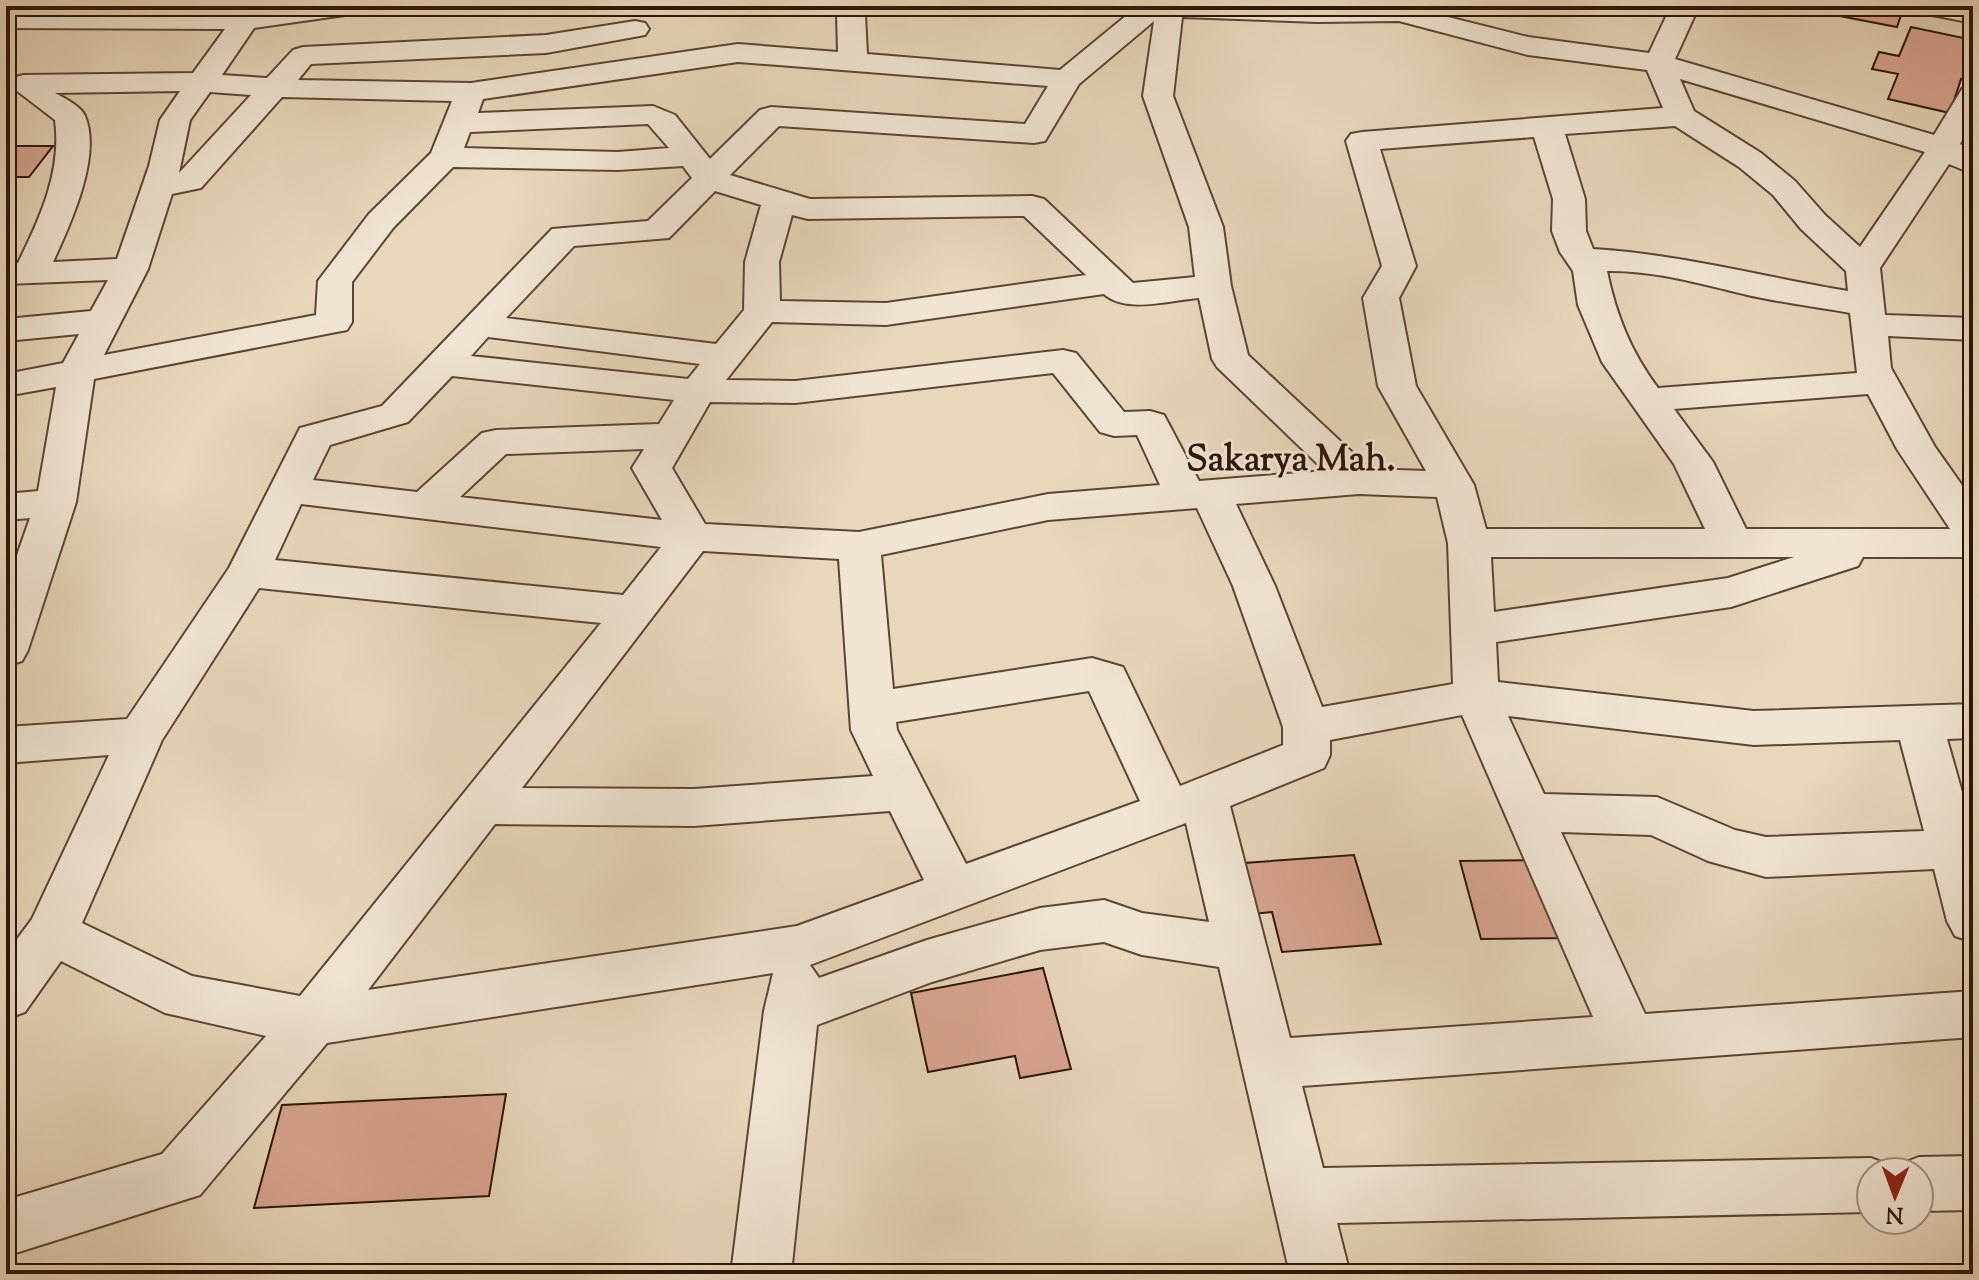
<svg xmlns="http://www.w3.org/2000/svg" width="1979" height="1280" viewBox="0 0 1979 1280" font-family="'Sorts Mill Goudy',serif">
<rect width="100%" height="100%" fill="#e8d7bb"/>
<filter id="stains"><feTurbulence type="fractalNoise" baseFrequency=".0025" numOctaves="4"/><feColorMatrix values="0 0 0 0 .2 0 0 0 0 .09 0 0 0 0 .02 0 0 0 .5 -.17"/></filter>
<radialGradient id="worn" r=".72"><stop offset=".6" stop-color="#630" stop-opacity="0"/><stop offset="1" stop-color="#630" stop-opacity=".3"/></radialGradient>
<g fill="#d9a691" stroke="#2d1408" stroke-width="2">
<path d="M1832,6H1886L1903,9L1897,27L1829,14Z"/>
<path d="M1911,27L1973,40V62L1967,81L1961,79L1950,113L1888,99L1898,74L1872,69L1879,52L1899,56Z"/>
<path d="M6,146H53L29,177H6Z"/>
<path d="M1354,855L1381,944L1282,952L1272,912L1242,915L1230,864Z"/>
<path d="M1540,860L1574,938L1481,939L1460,861Z"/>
<path d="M1043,968L1071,1069L1020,1078L1015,1056L928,1072L911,993Z"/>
<path d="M506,1094L489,1196L254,1208L282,1105Z"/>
</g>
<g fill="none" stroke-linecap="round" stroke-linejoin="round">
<g stroke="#5c4535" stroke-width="4">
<g id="street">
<path d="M292,6H366L362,12L352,14L254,28L222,75L267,78L293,50L303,47L546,35L635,21L645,23L649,29L645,35L546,53L311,64L298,80L471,83L738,44L838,52L837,15L832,6H860L865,15L867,54L1060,70L1138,6H1404L1528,37L1649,53L1671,6H1699L1675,59L1934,135L1962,89L1973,86V121L1960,144L1973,151V174L1949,164L1880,268L1885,315L1973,318V340L1888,336L1891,368L1935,447L1973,501V557H1863L1858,566L1731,607L1496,642L1498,682L1754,711L1973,704V738L1947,739L1973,831V942L1955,936L1947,921L1934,869L1766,877L1708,861L1651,835L1561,832L1645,1014L1973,991V1037L1302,1086L1323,1168L1871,1158L1892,1166L1894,1172H1871V1212L1337,1223L1350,1274H1290L1219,967L1142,955L1104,942L1040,950L932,982L817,1025L791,1274H731L764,1011L773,973L327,1043L200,1195L6,1256V1200L162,1154L266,1036L165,1013L61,961L25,1012L6,1019V954L32,919L109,755L6,763V727L127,719L229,568L300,428L382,406L552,229L648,221L692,178L683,166L618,170L453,167L393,228L352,282V322L347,330L94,379L76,502L28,650L22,661L6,666V587L30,518L6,520V494L38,491L56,387L6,396V374L63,363L79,334L6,341V319L91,311L108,280L6,284V264L18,263C40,218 62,171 55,120L8,84L13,78L23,75L193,73L225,29L6,28V12L245,13ZM1182,17L1317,22L1399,21L1528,55L1647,70L1663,108L1362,132L1351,134L1346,141L1382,266L1363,298L1378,386L1426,471L1370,469L1248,355L1231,286L1223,227L1173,96ZM1154,21L1143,96L1189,227L1195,277L1133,283L1044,199L1032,196L810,199L730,175L779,126L1034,143L1045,141L1079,84ZM738,62L1048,86L1025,124L771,107L760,110L710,159L675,115L653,106L478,113L483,99ZM1680,79L1925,152L1860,247L1825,215L1795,181L1761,153L1694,111ZM180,91L160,120L149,166L117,259L53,262C70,225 102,156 85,116C81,106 64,98 55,93ZM210,92L251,95L179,173L190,120ZM282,97L452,101L431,153L369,214L318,281L316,315L104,355L148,269L172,194L201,188ZM648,124L669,148L618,152L464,148L470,132ZM1675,126L1739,167L1773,195L1801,229L1846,271L1848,291C1763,277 1679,254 1593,249L1586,231L1585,199L1565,134ZM1534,137L1553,199L1552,231L1560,252L1573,271L1578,305L1602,362L1674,464L1705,529H1486L1474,485L1416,386L1399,298L1416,266L1380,149ZM715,191L761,205L745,262L744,310L716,344L506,318L574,246L669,238ZM792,215L808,219L1024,216L1086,275L886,303L780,301L779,262ZM1607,271C1655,270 1705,285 1752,296C1784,303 1817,307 1850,313L1857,373L1658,388C1631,352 1616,315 1607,271ZM1104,294C1126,314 1171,300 1199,298L1212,359L1217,367L1325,471L1199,481L1164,415L1150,411L1124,412L1076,353L1063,350L795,381L726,380L772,322L886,325ZM488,337L700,364L688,379L471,356ZM1053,373L1100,432L1114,436L1137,435L1160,485L1048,494L859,532L705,524L672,468L710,402L795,403ZM452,376L674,400L659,424L496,430L482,433L417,492L313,480L330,445L408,422ZM1868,394L1897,449L1950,529H1746L1713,462L1674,409ZM644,449L632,468L662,520L460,497L506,454ZM1359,494L1437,497L1448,543L1453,684L1322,707L1275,586L1236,504ZM301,504L661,547L623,595L275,560ZM1197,508L1233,586L1283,727V745L1180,786L1123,667L1092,658L893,689L881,555L1048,520ZM703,551L839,559L851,730L873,776L694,789L522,788ZM1491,557H1794L1728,578L1494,612ZM259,588L601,623L300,996L192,976L82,923L162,740ZM1089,691L1140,801L966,864L897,730L896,722ZM1462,715L1593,1017L1290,1038L1230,806L1324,768L1330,755V740ZM1508,716L1754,745L1900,740L1924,831L1766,837L1735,830L1657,797L1544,794ZM890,811L924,880L797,926L368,990L495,824L694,826ZM1186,823L1209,922L1142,913L1104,900L1040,908L927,940L819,978L810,965Z"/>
<path d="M1913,6L1973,7V23L1917,12Z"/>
<path d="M1973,1156V1210L1919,1211V1172H1895L1898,1165L1919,1157Z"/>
</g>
</g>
<use href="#street" fill="#f0e5d3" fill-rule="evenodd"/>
</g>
<g text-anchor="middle" stroke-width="6" stroke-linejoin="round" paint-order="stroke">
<g font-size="36" font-weight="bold" fill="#2d1408" stroke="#f0e5d3">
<text x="1291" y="470">Sakarya Mah.</text>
</g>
</g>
<rect width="1979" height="1280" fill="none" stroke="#e8d7bb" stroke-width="32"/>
<rect x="8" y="8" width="1963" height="1264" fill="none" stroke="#2d1408" stroke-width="4"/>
<rect x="16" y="16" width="1947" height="1248" fill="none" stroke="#2d1408" stroke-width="2"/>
<g transform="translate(1895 1196) rotate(181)"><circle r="38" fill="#f0e5d3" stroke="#a29182" stroke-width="2"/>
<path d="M0-6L14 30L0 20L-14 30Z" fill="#8f2418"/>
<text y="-12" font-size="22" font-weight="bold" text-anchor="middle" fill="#2d1408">N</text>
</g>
<rect width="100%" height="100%" filter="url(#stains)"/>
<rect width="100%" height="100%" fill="url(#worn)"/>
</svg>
